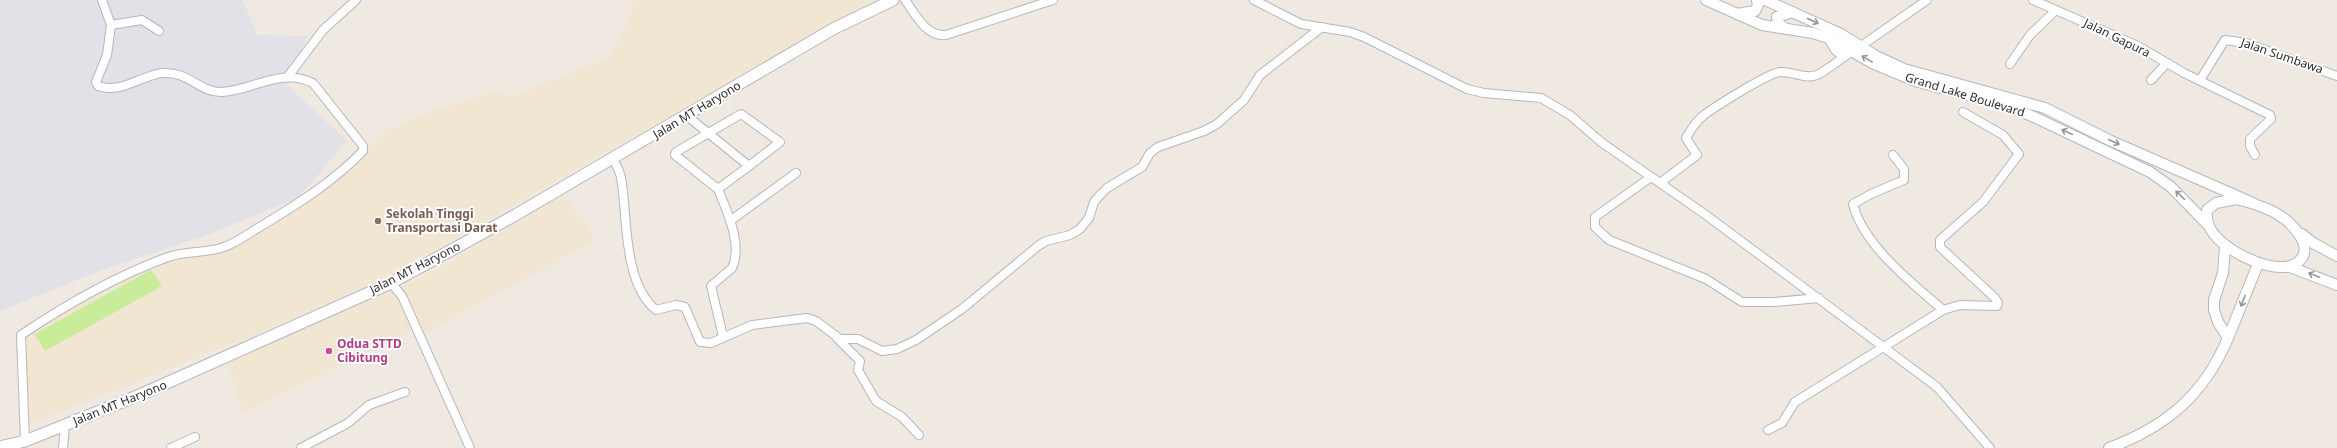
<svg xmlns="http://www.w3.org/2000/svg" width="2337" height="448" viewBox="0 0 2337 448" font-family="'Noto Sans',sans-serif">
<rect width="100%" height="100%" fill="#efe9e1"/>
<path fill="#e3e1e8" d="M0,0H243L257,35L307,36L287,85L347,141L298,198L207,235L102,270L0,311Z"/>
<g fill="#f0e6d1">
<path d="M638,0H873L451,241L384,277L269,329L25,426L21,337L87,293L174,258L220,252L354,163L383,132L436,109L460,103L494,92L512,96L611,57L631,15L632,4Z"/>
<path d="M562,192L596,240L423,334L420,326L243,414L228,363L402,286L444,265L506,229Z"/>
</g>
<path fill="#c9ec9a" d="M151,270L162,286L45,351L35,334Z"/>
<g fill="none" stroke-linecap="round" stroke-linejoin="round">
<g stroke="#b4b7c1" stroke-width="10">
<g id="minor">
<path d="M905,0C916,15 926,37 946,35L1053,0"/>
<path d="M1254,0L1301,24L1350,32L1364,37L1467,89L1484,93L1541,98L1570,115L1601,142L1706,215L1937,387L1990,448"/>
<path d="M2033,0L2138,46L2184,73L2270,115L2271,119L2250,139V146L2255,155"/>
<path d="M111,25L142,20L159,31"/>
<path d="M1828,38L1835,50L1844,57"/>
<path d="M1861,46L1927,0"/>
<path d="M2010,64L2030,35L2056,10"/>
<path d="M289,75L323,30L356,0"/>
<path d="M2151,80L2167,63"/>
<path d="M2200,80L2225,40L2246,43L2337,76"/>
<path d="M687,116L749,166L718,189C727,211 743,245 732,268L711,286L723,336"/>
<path d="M1893,155L1904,169V180L1871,194L1853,204C1863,245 1912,283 1943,310"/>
<path d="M612,159C623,172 622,186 624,203C627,236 628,287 656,310L676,305L685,307L700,342L711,343L752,325L807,318L816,321L840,339H858L882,351L897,349L916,340L962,309L1038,246L1046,241L1070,235L1080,229L1089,218L1094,202L1099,196L1107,188L1142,167L1150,153L1158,147L1204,131L1217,124L1244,100L1260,75L1322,27"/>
<path d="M1651,177L1595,217V227L1609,240L1706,279L1742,302H1774L1819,298"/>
<path d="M1660,183L1697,155L1686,138C1691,130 1695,122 1703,116C1714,107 1767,74 1780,72C1792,71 1805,80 1817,75C1829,69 1841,58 1853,51"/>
<path d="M718,189L675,155L676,152L741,114L780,142L749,166"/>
<path d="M730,221L796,173"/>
<path d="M391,283L402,296L470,448"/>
<path d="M837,338L860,361L858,370L876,401L902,417L919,435"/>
<path d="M1768,430L1782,423L1795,402L1943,310L1960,305L1997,306L1998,303L1995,298L1940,247V240L1983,202L2019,154L2003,135L1963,112"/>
<path d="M25,441L21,335C67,304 116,276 168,257C185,251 204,253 221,248C235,244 246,235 258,228C296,205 332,183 363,151V146L313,83C281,67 254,90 222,92C200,93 189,71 162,73C140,76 121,94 98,86L96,82L107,55L111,25L102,0"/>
<path d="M63,448L65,425"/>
<path d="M171,448L195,437"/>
<path d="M301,448L348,423L369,405L405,392"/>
</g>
</g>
<g stroke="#b4b7c1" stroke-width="12">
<g id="tertiary">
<path d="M1706,0L1762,25L1813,33L1828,38L1874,64L1915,81L2010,107L2034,117L2150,172L2171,187L2207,224"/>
<path d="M1765,0L1841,34L1876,56L1904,69L2045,108L2109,140L2253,203"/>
<path d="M1737,14L1755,11L1758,5L1757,0"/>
<path d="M1786,29L1778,23L1777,17L1792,12"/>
<path d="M2236,199C2261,205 2286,213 2300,236C2304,242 2306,250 2303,256C2290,280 2243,259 2228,247C2215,238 2205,227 2207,210L2216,203Z"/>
<path d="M2302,234L2313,243L2337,256"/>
<path d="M2225,247L2223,273L2214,300V310L2218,322L2228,338L2258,264"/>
<path d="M2290,267L2337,285"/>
<path d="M2109,448C2166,427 2204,395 2228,338"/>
</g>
</g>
<g stroke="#b4b7c1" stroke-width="13">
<path id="secondary" d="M0,447L25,441L142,394L391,283L512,217L833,29L893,0"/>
</g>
<use href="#minor" stroke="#fff" stroke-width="8"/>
<use href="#tertiary" stroke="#fff" stroke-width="10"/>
<use href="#secondary" stroke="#fff" stroke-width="11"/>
</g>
<defs><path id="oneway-shaft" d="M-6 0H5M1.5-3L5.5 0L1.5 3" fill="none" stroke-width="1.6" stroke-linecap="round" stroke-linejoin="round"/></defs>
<g stroke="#969696">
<use href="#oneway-shaft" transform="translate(1813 21) rotate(24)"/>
<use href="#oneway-shaft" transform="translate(1867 59) rotate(-149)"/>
<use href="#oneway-shaft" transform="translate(2067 132) rotate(-155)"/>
<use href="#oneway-shaft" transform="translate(2114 142) rotate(24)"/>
<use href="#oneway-shaft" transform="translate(2180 195) rotate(-136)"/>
<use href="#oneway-shaft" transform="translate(2314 275) rotate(-158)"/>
<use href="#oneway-shaft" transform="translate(2243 301) rotate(111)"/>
</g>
<circle fill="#8d6e63" stroke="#fff" stroke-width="1.5" cx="378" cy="221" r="4"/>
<circle fill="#d1479c" stroke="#fff" stroke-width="1.5" cx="329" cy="351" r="4"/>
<g text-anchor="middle" stroke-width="4" stroke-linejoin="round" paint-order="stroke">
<g font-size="12" fill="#2e2e2e" stroke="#fff">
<text transform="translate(2117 38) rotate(26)" y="4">Jalan Gapura</text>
<text transform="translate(2282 56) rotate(19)" y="4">Jalan Sumbawa</text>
<text transform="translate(1965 95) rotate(17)" y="4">Grand Lake Boulevard</text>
<text transform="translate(697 110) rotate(-31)" y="4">Jalan MT Haryono</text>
<text transform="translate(415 268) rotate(-27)" y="4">Jalan MT Haryono</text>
<text transform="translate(120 403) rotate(-22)" y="4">Jalan MT Haryono</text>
</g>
<g font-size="12" font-weight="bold" fill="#785e54" stroke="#fff" text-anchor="start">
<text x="386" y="218">Sekolah Tinggi<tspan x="386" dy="14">Transportasi Darat</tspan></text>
</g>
<g font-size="12" font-weight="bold" fill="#b23c85" stroke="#fff" text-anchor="start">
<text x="337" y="348">Odua STTD<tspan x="337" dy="14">Cibitung</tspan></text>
</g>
</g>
</svg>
